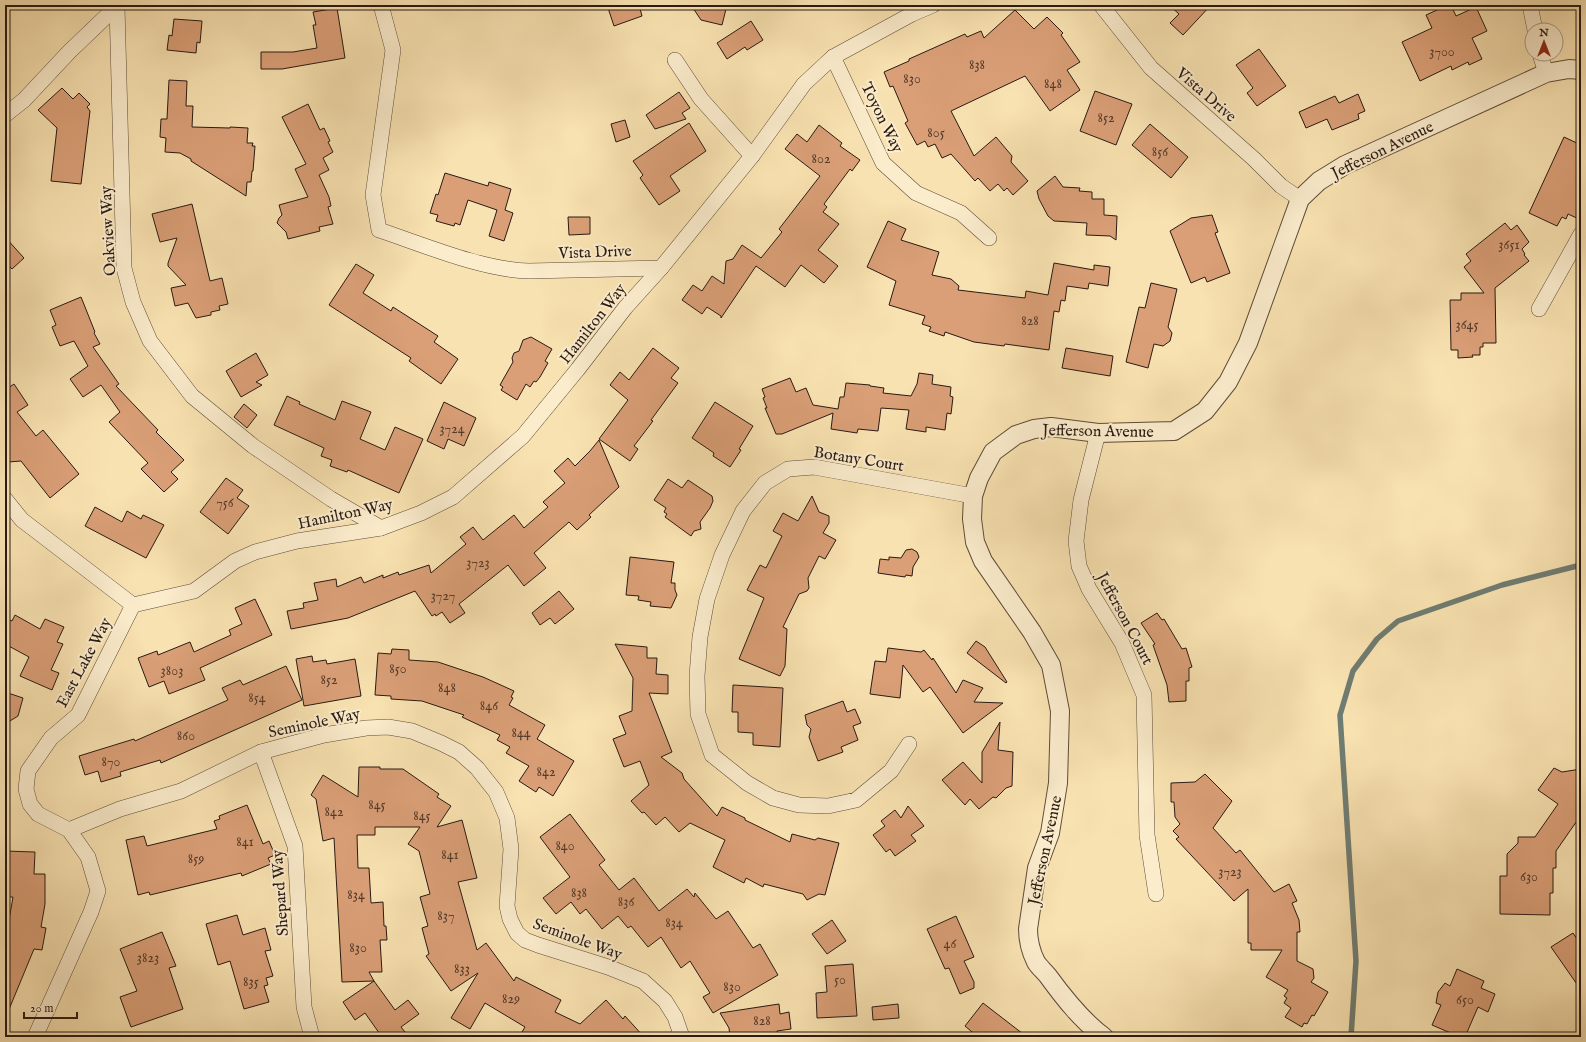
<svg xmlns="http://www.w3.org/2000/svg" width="1586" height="1042" viewBox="0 0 1586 1042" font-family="'IM FELL English',serif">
<rect width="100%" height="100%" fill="#f9e2b1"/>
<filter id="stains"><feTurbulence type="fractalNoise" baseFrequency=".005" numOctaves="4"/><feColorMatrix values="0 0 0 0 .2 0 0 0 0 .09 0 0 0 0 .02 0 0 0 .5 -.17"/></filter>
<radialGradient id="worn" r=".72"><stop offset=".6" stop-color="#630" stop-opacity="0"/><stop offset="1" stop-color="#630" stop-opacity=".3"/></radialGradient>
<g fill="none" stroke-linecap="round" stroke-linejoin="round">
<path stroke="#6f7c71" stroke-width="5.5" d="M1351,1037L1356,961L1340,715L1353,671L1377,639L1398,621L1502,585L1581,565"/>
</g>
<g fill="#da9f77" stroke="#291a13">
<path d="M616,5H639L642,16L614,26L608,8Z"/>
<path d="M691,5H727L722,25L701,20Z"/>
<path d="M1169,5H1211L1183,35L1170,23L1179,14Z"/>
<path d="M1448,5H1451L1456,16L1476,7L1487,31L1472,38L1482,59L1469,65L1468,62L1452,70L1451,66L1420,81L1402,42L1432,28L1426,15Z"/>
<path d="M337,8L345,58L282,69H261V52H293L317,48L313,25H316L313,12Z"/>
<path d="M1015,10L1034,29L1047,17L1063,33L1061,35L1080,62L1067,70L1080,90L1050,111L1025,76L951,111L974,156L996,137L1012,156L1011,162L1028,181L1013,195L1007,188L1004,191L998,184L990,191L978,178L975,181L951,154L942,158L935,144L928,147L925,141L917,145L905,123L908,121L893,86L890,87L884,72L909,61V59L965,34L967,37L981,31L984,38Z"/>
<path d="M174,19L202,21L200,43L197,42L196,53L167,50L169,35L172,36Z"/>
<path d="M751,21L763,40L747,50L745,47L727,59L717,43Z"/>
<path d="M1259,49L1286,86L1257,106L1247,93L1253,88L1236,65Z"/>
<path d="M169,80L187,81L186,106H193L192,127L230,128V127L248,128L247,143H253L252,146H255L253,171H252L251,182H247L246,196L191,161V159L180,153L165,152L166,138L160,137L161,119H167Z"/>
<path d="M62,88L73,99L79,93L90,104L87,107L90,111L81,184L51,181L57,128L38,110Z"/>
<path d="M1095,91L1132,104L1116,145L1080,131Z"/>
<path d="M679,92L690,108L682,113L686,119L655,129L646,115Z"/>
<path d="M1358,94L1365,111L1358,114L1359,119L1332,130L1327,119L1306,128L1299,112L1335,96L1339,103Z"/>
<path d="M308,104L320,130L324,128L330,141L328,142L333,152L323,158L329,170L319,175L329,197L331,206L328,207L333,224L319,227L320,231L288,239L286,232L277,223L279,218L282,215L279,205L308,197L295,169L306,164L282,117Z"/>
<path d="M625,120L630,137L616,142L611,124Z"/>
<path d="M689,123L706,151L670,176L680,191L659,205L640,178L643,175L633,161Z"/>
<path d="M1150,124L1188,157L1171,178L1132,145Z"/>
<path d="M819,125L842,143L840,146L860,160L852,171L850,169L824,204L827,207L823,212L839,224L818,250L838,266L824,283L801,265L785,287L756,266L721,318V316L707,307L702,314L682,300L693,285L702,291L712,276L724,284L726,261L733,259L742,245L761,258L782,232L779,229L820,176L785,149L797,134L807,142Z"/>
<path d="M1564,137L1581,145V220L1568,214L1566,219L1562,217L1557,226L1529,213Z"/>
<path d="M445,173L488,186L489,182L511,189L505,210L513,213L504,241L489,236L497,210L468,200L460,225L455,223L454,226L436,221L438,215L430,213L436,194L438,195Z"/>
<path d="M1055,176L1063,187L1080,188L1079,191L1092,192V199H1104V215L1117,216L1116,240L1110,236L1086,235L1087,223L1054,221L1048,216L1039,199L1037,191Z"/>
<path d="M192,204L210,281L222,278L228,304L219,306L220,310L211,312V315L196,318L188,303L175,306L171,288L186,285L168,266V263L177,238L160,242L152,214Z"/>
<path d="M1212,215L1218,232L1215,233L1230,273L1207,282L1205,277L1191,283L1170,231L1191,218Z"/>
<path d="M568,217H590V234L569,235Z"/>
<path d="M888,221L906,229L901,240L939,252L932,275L951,279L959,286L958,290L1025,298L1026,291L1048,295L1054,263L1094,270V265L1110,267L1108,286L1089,283L1088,289L1067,286L1065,301L1061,300L1059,312L1054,311L1049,350L1005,344L1004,346L974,342L945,332L944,336L929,331L931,327L922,324L925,316L889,305L896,281L867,267Z"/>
<path d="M1505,223L1511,230L1517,225L1529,242L1522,249L1525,254L1524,255L1529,261L1495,288L1496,343H1483V347H1480V355H1472L1473,357L1458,358V350H1451L1450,300H1461V293H1484L1464,267L1471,261L1466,254Z"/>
<path d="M5,237L24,258L12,269L5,262Z"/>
<path d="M356,264L374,275L363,293L391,311L393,307L438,336L434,342L458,359L441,384L409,361L411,358L329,305Z"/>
<path d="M1151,283L1177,289L1168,327L1172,333L1170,341L1163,346L1154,344L1148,368L1126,362L1139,307L1145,308Z"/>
<path d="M81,297L95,332L94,333L100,344L93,347L119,384L116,386L158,430L156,432L184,460L171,472L178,479L164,492L141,469L148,463L109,422L120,412L101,385L83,397L70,379L88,366L74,341L60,346L52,327L56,325L50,310Z"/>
<path d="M531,337L552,349L545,361L548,363L540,377L536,382L534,381L530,387L526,384L517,400L501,390L503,387L500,385L513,362L512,358L514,353L519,351L523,340Z"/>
<path d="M653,348L679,368L671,378L678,383L651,420L653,421L634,446L638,449L630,461L599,439L628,400L610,385L620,372L629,380Z"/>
<path d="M1066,348L1113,356L1110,376L1062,368Z"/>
<path d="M256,353L268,375L256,382L262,385L241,397L226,371Z"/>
<path d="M919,373L933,375L932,384L951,387L950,396L953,397L951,414L947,413L945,430L926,427V432L906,429L909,410L881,408L878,431L858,429L857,433L831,429L833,413L782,434H776L765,408H767L763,398L765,397L762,389L790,378L796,392L806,388L813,405L838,409L840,397H844L846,383L870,385V386L884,388L883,393L911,396L917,384Z"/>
<path d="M14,384L28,405L17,412L36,436L43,430L79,474L50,498L21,461L8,462L5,434V390Z"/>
<path d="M287,396L300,402L299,404L335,420L342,401L371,412L360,439L385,450L395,427L423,439L399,493L348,470L347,472L330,466L332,460L321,456L324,448L274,425Z"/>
<path d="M444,402L476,418L464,446L448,439L444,449L427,441Z"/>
<path d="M715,402L753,426L739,449L741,450L730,467L713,456L714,453L692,438Z"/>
<path d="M244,404L257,415L247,428L234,417Z"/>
<path d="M599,440L619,487L589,515L591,517L577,530L569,522L534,553L546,568L524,586L508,565L459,604L465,613L450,623L442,612L436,616L435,614L432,616L415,591L348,618L291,629L287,611L304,608L303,603L318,600L314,583L336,579L337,587L361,577L364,583L383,575V578L398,572L399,575L429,565L431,573L466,544L460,537L473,527L483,540L514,515L524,528L548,507L543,502L565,483L554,471L568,458L575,466L590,451Z"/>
<path d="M226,478L243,490L237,498L249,506L228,534L200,512Z"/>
<path d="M668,479L682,488L688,480L712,496L713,501L710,508L700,522L701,529L694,531L691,536L665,517L667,514L664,512L666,508L654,500Z"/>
<path d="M812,496L819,512L829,516V523L823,533L836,540L825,559L819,556L808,578L809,588L807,591L799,594L783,627L787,629L785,666L780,676L739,659L764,598L747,590L760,565L766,568L782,536L773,531L783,513L798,521Z"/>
<path d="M95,507L122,522L127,511L141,519L143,515L164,525L146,558L85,526Z"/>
<path d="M912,549L917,552L919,557L913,567L912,576L906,575L905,577L878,573L880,559L889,560V557L901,558L906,550Z"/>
<path d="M630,557L674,562L671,583H675V590L677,595L671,608L650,606L651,602L638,600L639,596L626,595Z"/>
<path d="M559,591L574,609L555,624L550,618L540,625L532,613Z"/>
<path d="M255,599L272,635L200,668L205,680L169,694L164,681L149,687L138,658L157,651L158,655L190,642L194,652L231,635L229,630L242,624L235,608Z"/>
<path d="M1157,613L1162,620L1164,619L1182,649L1186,648L1192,667L1189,668V681H1186V701L1169,702L1167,685L1153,645L1155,644L1141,623Z"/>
<path d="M15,615L40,629L45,619L64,627L57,642L63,644L51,670L59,673L52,690L20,676L29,657L5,644V618L12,621Z"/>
<path d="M976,641L985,647L1007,682L1006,683L967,653Z"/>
<path d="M615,644L647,647V658H657L656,674L668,675V694L649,693L672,752L661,757L682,773L684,779L717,816L722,807L745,818V820L790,842L792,834L815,840L818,838L839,843L825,895L819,894L807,900L803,894L764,884L763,887L746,878L744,883L713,867L725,840L690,823L679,832L665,817L656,825L644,812L642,813L631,801L649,785L640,761L624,767L613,739L626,734L619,716L632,711L633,678Z"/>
<path d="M888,648L921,652L924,650L932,660L933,658L956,693L963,680L983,688L974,702L1003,703L963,733L930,687L923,692L903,665L900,698L870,694L875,661L886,662Z"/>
<path d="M392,649L409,650V660L438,662L483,677L514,691L511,697L513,698L509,705L545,725L537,739L574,761L553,796L539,787L536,792L519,781L529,766L506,753L510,747L497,740L500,735L462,717L464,715L422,701L391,699V696L375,695L378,653L391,654Z"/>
<path d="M312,656L313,662L326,660L327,664L355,659L361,696L304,706L296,659Z"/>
<path d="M286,666L302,700L161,763L160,760L120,772L121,776L101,782L98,771L85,775L79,756L134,739L135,741L228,700L222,688L240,680L243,685Z"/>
<path d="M733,685L783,688L780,747L753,745V733L738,732V712H732Z"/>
<path d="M5,692L23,698L18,716L5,724Z"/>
<path d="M843,701L847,712L855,709L861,723L853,726L858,740L841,747L843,752L818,761L809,737L811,729L807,725L805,715Z"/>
<path d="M1000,722L998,750L1013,752L1012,786L1006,788L996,798L993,797L979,809L970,799L965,805L942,780L963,762L982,783V752Z"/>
<path d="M359,767H380V769H403L439,794L437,797L451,806L437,827L462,820L477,878L458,882L477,950L486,943L514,981L516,977L561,1000L555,1012L580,1024L606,1000L623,1019L625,1016L644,1037H519L525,1027L485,1003L470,1029L451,1018L478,973L451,991L426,956L429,954L422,928L428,926L420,897L430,894L419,851L408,844L420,827H375V835H357L358,868H369L371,903L383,902L384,926H386L387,940H380L382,972H369L374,981L342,982L334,838L323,841L316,799L311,795L323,775L358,797Z"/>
<path d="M1554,768L1562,772L1581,769V815L1556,851V868H1553V893H1550V915L1500,914V876H1507V854L1518,843V837H1535L1558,804L1538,790Z"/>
<path d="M1205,774L1232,801L1213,828L1236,853L1240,850L1274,892L1289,884L1297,901L1292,903L1299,920L1300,932H1297V961L1313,969L1314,978L1311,982L1328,992L1314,1016L1312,1015L1307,1024L1304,1023L1302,1027L1285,1017L1291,1008L1284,1003L1287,998L1284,996L1288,990L1266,977L1282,950H1251V943H1248V889L1234,901L1176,839L1179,837L1173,831L1180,824L1175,817L1174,802H1171V783L1195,782Z"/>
<path d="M247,805L263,844L269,841L275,855L268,858L271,864L242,876L241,873L150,895L149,892L138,895L126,840L144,836L147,846L217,829L214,821L220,819L219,816Z"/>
<path d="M908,806L924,826L911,835L916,841L895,856L890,849L886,852L873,835L885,826L881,821L895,810L901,818Z"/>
<path d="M570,814L605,860L599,865L619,890L634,878L659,911L687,889L694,897L695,893L716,919L728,911L753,948L760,944L778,975L713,1013L703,997L710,993L690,961L681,968L661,937L648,947L631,926L628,928L618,916L602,929L586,909L580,914L571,902L556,914L543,898L570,877L540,837Z"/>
<path d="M5,851L35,852L34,874H45V904L41,927L46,928L42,950L34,949L5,1019V943L13,897H5Z"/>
<path d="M237,915L243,935L265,928L271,950L265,951L273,976L266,978L268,985L264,986L269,1002L244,1009L230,961L218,965L206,924Z"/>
<path d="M956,916L974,957L964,961L974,982V988L960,994L949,968L945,969L927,929Z"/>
<path d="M832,920L846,941L827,954L812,934Z"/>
<path d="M162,932L176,966L169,968L183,1009L131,1027L120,997L137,991L120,949Z"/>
<path d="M1573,933L1581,945V990L1551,947Z"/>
<path d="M853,964L857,1016L817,1018L816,993L827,992L825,966Z"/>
<path d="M1457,969L1484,981L1481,988L1495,994L1488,1012L1478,1007L1465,1037H1460L1432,1025L1441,1005L1436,1003L1438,992L1445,983L1450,986Z"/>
<path d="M374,981L395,1010L408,1000L419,1014L401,1027L409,1037H382L365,1013L355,1020L343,1002Z"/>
<path d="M983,1003L1027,1037H978L965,1026Z"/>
<path d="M779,1004L780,1014L789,1012L791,1029L777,1031L778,1037H730L729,1028L720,1013Z"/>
<path d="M898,1004L899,1018L873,1020L872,1007Z"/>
</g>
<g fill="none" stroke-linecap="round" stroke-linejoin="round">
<g stroke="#5d4c3a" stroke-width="16">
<g id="minor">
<path d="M118,5L117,6L124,268L133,302L150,341L192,396L253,446L331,499L381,528"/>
<path d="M381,5L393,50L373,195L379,230C424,245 483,270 529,271L661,268L752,156L804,84L833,57L912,14L933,5"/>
<path d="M1101,5L1151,68L1254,159L1281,186L1300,199"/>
<path d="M1530,5L1535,30"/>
<path d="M1540,54L1546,73"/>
<path d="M833,57L883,163L916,193L961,213L989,238"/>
<path d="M675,60L701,99L752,156"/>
<path d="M5,115L24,100L69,52L117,6"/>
<path d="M1539,309L1581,234"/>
<path d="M1098,433L1081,500L1076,541L1079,566L1089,589L1122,643L1144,695L1147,835L1156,894"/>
<path d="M5,499L22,520L133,605L194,591L235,561L255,552L297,541L381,528L421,513L453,497L523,436L578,369L625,308L661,268"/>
<path d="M909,744L891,771L856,800L828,806L799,805L773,798L747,783L712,755L698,714L697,676L700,637L707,599L722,555L743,511L765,483L788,469L814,467L973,496"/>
<path d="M261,752L295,846L304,1007L312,1037"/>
<path d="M69,830L120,809L181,791L261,752L324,735L366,728L388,727L412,731L441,743L459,752L477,768L496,792L507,818L511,849L507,906L510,919L517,933L525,940L538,945L608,967L643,981L665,1001L675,1017L682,1037"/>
<path d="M35,1037L91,912L98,891L88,857L69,830L38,814L30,804L26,789L28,771L51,738L78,715L133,605"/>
</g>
</g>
<g stroke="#5d4c3a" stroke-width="20">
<path id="tertiary" d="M1104,1037C1082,1021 1064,998 1048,976C1044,971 1039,967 1036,962C1031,952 1028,940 1028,929L1037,868L1050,833L1058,783L1060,711L1051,665L1032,632L983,561L975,542L972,519L973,496L979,478L993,452L1016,435L1034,429L1051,427L1098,433L1174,431L1205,411L1228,382L1248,343L1300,199L1319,181L1345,165L1546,73L1569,69L1581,70"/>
</g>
<use href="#minor" stroke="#fbeccc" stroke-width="15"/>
<use href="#tertiary" stroke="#fbeccc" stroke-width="18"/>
</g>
<g text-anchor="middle" stroke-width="4" stroke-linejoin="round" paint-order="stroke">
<g font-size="14" fill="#553b2c">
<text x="1442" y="56">3700</text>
<text x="977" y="69">838</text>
<text x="912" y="83">830</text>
<text x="1053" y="88">848</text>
<text x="1106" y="122">852</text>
<text x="936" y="137">805</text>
<text x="1160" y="156">856</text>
<text x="821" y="163">802</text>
<text x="1509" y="249">3651</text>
<text x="1030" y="325">828</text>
<text x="1467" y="329">3645</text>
<text x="452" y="433">3724</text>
<text x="225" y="507">756</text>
<text x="478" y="567">3723</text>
<text x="443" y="600">3727</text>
<text x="398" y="673">850</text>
<text x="172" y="675">3803</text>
<text x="329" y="684">852</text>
<text x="447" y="692">848</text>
<text x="257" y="702">854</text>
<text x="489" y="710">846</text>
<text x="521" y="737">844</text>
<text x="186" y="740">860</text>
<text x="111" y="766">870</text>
<text x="546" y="776">842</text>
<text x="377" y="809">845</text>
<text x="334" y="816">842</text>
<text x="422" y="820">845</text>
<text x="245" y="846">841</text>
<text x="565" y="850">840</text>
<text x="450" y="859">841</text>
<text x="196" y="863">859</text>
<text x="1230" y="876">3723</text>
<text x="1529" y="881">630</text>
<text x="579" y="897">838</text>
<text x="356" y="899">834</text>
<text x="626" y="906">836</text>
<text x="446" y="920">837</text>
<text x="674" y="927">834</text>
<text x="950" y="948">46</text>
<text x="358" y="952">830</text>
<text x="148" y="962">3823</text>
<text x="462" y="973">833</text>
<text x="840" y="984">50</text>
<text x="251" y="986">835</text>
<text x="732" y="991">830</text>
<text x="511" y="1003">829</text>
<text x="1465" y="1004">650</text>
<text x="762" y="1025">828</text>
</g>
<g font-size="16" fill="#291a13" stroke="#fbeccc">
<text transform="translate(1207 94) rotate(41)" y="6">Vista Drive</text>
<text transform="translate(883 117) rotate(64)" y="6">Toyon Way</text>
<text transform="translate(1382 149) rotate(-26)" y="6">Jefferson Avenue</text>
<text transform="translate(107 231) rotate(-93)" y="6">Oakview Way</text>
<text transform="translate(595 251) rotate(-2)" y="6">Vista Drive</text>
<text transform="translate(592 323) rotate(-52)" y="6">Hamilton Way</text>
<text transform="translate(1098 430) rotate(1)" y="6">Jefferson Avenue</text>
<text transform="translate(859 458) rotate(9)" y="6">Botany Court</text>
<text transform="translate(345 513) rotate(-12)" y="6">Hamilton Way</text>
<text transform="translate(1126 618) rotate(62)" y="6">Jefferson Court</text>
<text transform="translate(83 662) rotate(-62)" y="6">East Lake Way</text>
<text transform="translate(314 722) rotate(-12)" y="6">Seminole Way</text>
<text transform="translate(1044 850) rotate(-78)" y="6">Jefferson Avenue</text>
<text transform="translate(279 893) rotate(-94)" y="6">Shepard Way</text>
<text transform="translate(578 938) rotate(20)" y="6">Seminole Way</text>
</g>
</g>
<rect width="1586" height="1042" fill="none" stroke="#f9e2b1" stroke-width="20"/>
<rect x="6" y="6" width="1574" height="1030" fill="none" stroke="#291a13" stroke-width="2"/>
<rect x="10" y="10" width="1566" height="1022" fill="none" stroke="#291a13"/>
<g transform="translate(1544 42)"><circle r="19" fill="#fbeccc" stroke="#a79882"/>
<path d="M0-3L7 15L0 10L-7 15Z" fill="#8f2418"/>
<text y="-6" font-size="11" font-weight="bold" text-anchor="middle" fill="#291a13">N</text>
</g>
<path d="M24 1012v6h53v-6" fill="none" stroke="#291a13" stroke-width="2"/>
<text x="30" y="1012" font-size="12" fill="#291a13" stroke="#fbeccc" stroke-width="3" paint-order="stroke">20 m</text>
<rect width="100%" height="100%" filter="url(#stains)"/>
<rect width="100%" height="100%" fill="url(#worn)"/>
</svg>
